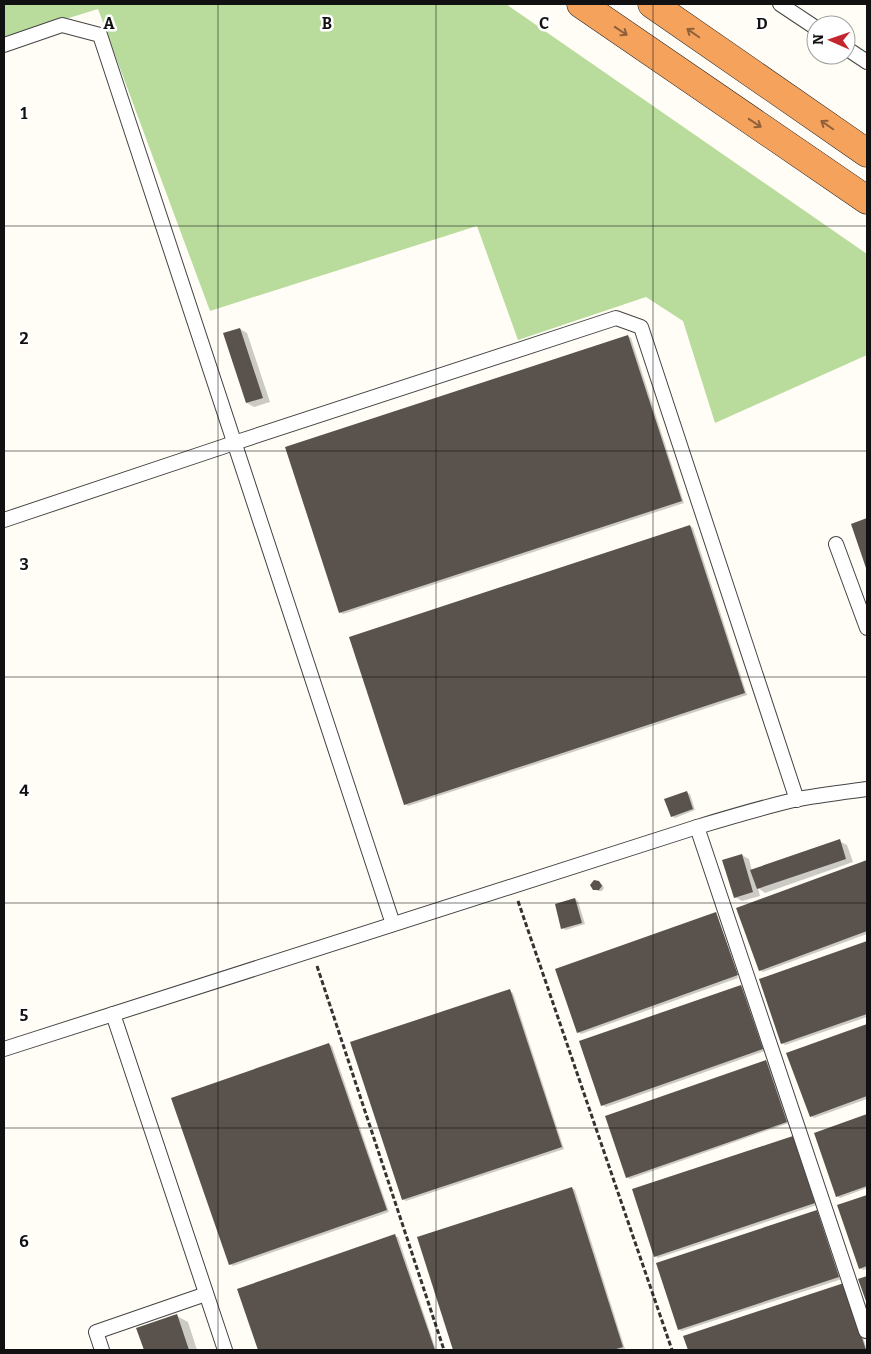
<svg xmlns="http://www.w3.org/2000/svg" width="871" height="1354" viewBox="0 0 871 1354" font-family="Bitter,serif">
<rect width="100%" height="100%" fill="#fffdf5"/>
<path fill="#b9dc9c" d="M4,4H506L867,254V355L715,423L683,321L646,297L518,340L477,226L210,311L98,9L4,38Z"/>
<g fill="#0003">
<path d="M240,329L247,333L270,402L254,407L247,403Z"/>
<path d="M628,336L631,338L684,503L343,614L340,612Z"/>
<path d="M690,526L693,528L747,695L408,806L405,804Z"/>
<path d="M687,793L690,794L695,810L675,818L672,816Z"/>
<path d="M839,841L847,845L853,862L765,893L758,888L760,896L742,901L735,897L742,855L749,859L752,871Z"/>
<path d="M867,862V934L763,972L760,970L738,909Z"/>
<path d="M599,882L602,884L604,888L602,891H598L594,889Z"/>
<path d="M575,899L578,901L585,924L566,930L562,928Z"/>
<path d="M716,913L717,914H715L738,978L581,1034L578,1032Z"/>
<path d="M718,915L741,977H740Z"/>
<path d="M867,942V1017L785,1045L782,1043L760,980Z"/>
<path d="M740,986L744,988L765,1051L606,1107L602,1105Z"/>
<path d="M510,991L513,993L564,1149L406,1201L403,1199Z"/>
<path d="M867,1025V1099L814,1118L811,1116L788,1054Z"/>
<path d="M329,1044L332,1046L389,1212L233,1266L230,1264Z"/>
<path d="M766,1061L769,1063L789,1123L630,1179L627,1177Z"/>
<path d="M867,1115V1188L840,1198L837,1196L815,1134Z"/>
<path d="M792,1138L796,1140L817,1205L658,1258L655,1256Z"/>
<path d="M572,1188L575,1190L625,1349L620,1350H455L419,1238Z"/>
<path d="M867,1196V1269L863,1270L860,1268L839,1206Z"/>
<path d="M817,1212L820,1213L842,1279L682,1331L679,1330Z"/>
<path d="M395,1236L398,1237L436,1350H259L238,1289Z"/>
<path d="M847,1286L867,1350H689L685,1337Z"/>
<path d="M177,1316L188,1322L197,1350H145L138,1329Z"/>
</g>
<g fill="#5a524d">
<path d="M240,328L263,398L246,403L223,333Z"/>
<path d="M628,335L682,501L339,613L285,447Z"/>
<path d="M867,518V571L851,524Z"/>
<path d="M690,525L745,693L404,805L349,637Z"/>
<path d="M687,791L693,809L671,817L664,799Z"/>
<path d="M840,839L846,859L757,889L750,870Z"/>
<path d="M742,854L753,892L734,898L722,860Z"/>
<path d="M867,860V931L759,971L736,908Z"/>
<path d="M594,880L599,881L602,886L599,890H593L590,885Z"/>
<path d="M575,898L582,923L561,929L555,904Z"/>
<path d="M716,912L738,975L577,1033L555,969Z"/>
<path d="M867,941V1014L781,1044L759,979Z"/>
<path d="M741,985L763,1049L601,1106L579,1041Z"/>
<path d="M510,989L562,1147L402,1200L350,1042Z"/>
<path d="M867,1024V1096L810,1117L786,1053Z"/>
<path d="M329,1043L387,1210L229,1265L171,1098Z"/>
<path d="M766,1060L787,1122L626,1178L605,1116Z"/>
<path d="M867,1114V1186L836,1197L814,1133Z"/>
<path d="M793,1136L815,1203L654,1257L632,1189Z"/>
<path d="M572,1187L623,1347L613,1350H453L417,1237Z"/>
<path d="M867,1195V1266L859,1269L837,1205Z"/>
<path d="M817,1210L839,1277L678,1330L656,1263Z"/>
<path d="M395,1234L435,1350H258L237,1289Z"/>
<path d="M867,1276V1304L858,1279Z"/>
<path d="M844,1283L866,1350H688L683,1336Z"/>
<path d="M177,1314L189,1350H144L136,1328Z"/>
</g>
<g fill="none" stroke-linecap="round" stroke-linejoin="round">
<g stroke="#444" stroke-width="16">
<g id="lane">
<path d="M780,4L816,28"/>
<path d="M4,45L62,25L100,35L393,924"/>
<path d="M846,48L867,62"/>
<path d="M4,520L234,443L616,318L641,327L797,800"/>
<path d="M836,544L867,628"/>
<path d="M697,827L866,1331"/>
<path d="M113,1014L225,1350"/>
<path d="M4,1049L697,827C730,817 764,807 798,799C821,795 844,792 867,789"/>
<path d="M102,1350L96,1332L206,1294"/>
</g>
</g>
<g stroke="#222" stroke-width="29">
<g id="highway">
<path d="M581,4L867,200"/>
<path d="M652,4L867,153"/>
</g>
</g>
<g stroke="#333" stroke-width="3" stroke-dasharray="5 2.5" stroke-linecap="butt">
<path d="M518,901L672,1350"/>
<path d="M317,966L444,1350"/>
</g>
<use href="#lane" stroke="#fff" stroke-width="14"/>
<use href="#highway" stroke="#f5a25d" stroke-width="28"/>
</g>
<defs><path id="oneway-shaft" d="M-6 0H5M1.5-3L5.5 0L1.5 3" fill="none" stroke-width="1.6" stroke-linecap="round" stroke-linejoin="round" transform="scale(1.25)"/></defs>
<g stroke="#8e613b">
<use href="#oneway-shaft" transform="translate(621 31) rotate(34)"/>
<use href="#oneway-shaft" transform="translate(693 33) rotate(-145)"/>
<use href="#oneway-shaft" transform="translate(755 123) rotate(34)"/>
<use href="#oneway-shaft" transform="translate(827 125) rotate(-145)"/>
</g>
<path fill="none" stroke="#111" stroke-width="1" stroke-opacity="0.55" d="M218,4V1350M436,4V1350M653,4V1350M4,226H867M4,451H867M4,677H867M4,903H867M4,1128H867"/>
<g font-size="16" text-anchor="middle" font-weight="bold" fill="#111" stroke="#fff" stroke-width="5" stroke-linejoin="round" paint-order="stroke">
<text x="109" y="29">A</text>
<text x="327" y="29">B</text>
<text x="544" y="29">C</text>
<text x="762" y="29">D</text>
<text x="24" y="119">1</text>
<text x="24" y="344">2</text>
<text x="24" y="570">3</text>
<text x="24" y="796">4</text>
<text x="24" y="1021">5</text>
<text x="24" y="1247">6</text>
</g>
<rect width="871" height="1354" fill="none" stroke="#111111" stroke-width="10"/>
<g transform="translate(831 40) rotate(272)"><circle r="24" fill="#ffffff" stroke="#a0a0a0"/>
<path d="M0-4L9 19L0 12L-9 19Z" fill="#c4262e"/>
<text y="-8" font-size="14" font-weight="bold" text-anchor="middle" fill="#111111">N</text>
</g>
</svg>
